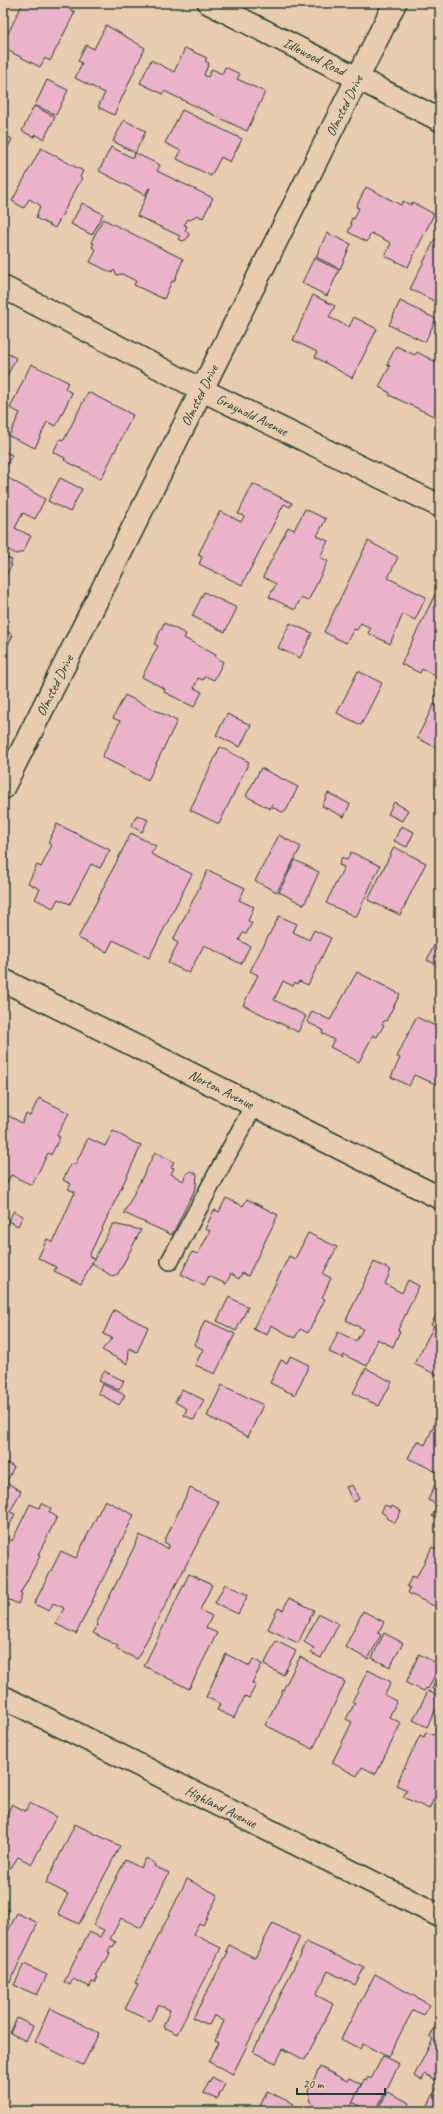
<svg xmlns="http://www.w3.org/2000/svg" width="443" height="2114" viewBox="0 0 443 2114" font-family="Caveat,sans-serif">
<rect width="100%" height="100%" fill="#e8ccaf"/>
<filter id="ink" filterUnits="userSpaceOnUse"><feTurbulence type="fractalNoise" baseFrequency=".025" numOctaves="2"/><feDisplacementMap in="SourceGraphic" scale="8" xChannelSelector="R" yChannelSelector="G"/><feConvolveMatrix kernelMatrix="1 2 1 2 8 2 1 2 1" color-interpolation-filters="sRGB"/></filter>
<g filter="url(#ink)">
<g fill="#ebb3c9" stroke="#1f3d34">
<path d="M23,3H58L75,12L50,61L45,58L40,67L3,48V43Z"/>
<path d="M106,25L145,48L114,115L98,107L105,93L75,78L82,63L78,61L86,45L94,49Z"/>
<path d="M185,48L207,58L205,61L209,63L204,75L208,77L212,69L222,74L225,67L240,74L237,79L265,92L247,131L164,91L163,94L140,83L151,60L174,72Z"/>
<path d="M47,80L68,90L56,115L35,105Z"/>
<path d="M34,106L55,117L44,139L35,134L34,137L22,131Z"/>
<path d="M182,110L242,139L230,162L221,157L211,176L177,159L181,151L165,143Z"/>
<path d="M124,120L146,131L135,153L113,141Z"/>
<path d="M3,134L12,139L3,157Z"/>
<path d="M111,147L133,158L135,153L160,165L157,171L213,198L203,218L197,215L190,220L188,219L184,225L187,226L185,231L188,232L189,236L187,239L183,241L178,239L180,236L137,216L150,188H149L145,195L99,171Z"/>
<path d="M41,148L83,171L80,177L82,178L55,228L36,218L40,205L29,199L24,208L12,201Z"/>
<path d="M366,187L401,205L403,201L411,205L412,202L434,214L408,267L385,256L391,243L371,233L367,242L348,232L352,224L350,223L352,218L354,219L359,208L356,207Z"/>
<path d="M82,203L103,214L92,235L71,224Z"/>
<path d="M103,219L183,259L174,282L172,281L164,299L134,285L136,281L122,274L117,275L114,270L112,273L90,262L96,250L92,247L94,243L91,242Z"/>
<path d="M327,233L351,244L340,269L316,257Z"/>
<path d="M440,233V304L410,289L435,239L437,240Z"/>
<path d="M314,258L339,270L327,296L302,283Z"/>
<path d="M313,295L335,306L329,317L349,327L354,317L377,329L352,378L315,357L317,352L293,340Z"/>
<path d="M400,301L436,319L425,342L389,325Z"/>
<path d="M396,346L415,355L417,352L440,364L438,368L440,370V419L389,395L390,393L379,387L390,366L387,365Z"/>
<path d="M3,351L16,358L3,384Z"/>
<path d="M31,364L68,382L65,389L72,393L56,426L47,422L35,448L9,436L20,413L10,408Z"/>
<path d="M88,392L133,415L101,479L64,460L65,458L53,452L60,439L64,440Z"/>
<path d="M3,451L12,455L3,472Z"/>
<path d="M3,475L45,499L35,519L23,513L15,528L31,536L23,552L16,554L3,547Z"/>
<path d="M60,478L82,489L70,512L48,501Z"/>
<path d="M253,484L292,503L290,507L284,504L242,585L199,564L202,557L198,555L220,511L241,522L244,516L238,514Z"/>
<path d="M305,509L326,519L317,536L328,541L320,557L328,561L308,601L301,598L295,610L269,597L276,584L263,577L288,527L294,530Z"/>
<path d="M368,541L398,557L388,578L426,597L415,620L403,614L390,644L368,633L371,628L361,623L357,630L354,629L346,643L324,632Z"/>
<path d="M3,556L12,560L10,564L12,565L5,577H3Z"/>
<path d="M440,584V678L422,669L420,673L401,664Z"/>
<path d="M204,592L237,608L225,632L192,616Z"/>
<path d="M164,623L186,634L184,638L216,655L215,657L223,662L214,680L205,676L203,680L198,678L194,688L202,692L194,707L164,692L165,689L142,677L158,646L154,644Z"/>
<path d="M290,623L312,633L300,658L278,648Z"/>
<path d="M3,629L13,635L3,655Z"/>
<path d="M358,671L382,683L361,725L337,713Z"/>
<path d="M125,695L177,721L148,780L102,757L120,721L113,718Z"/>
<path d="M434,704L440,707L439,749L417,738Z"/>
<path d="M227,714L251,725L240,747L216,735Z"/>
<path d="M220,747L249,762L219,824L190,810Z"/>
<path d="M261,768L298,787L286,811L282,812L272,807V804L270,809L246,796Z"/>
<path d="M328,793L350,804L344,817L322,806Z"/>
<path d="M394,802L408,810L402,821L388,814Z"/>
<path d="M137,815L148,820L142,832L131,826Z"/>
<path d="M57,824L110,850L100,868L91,864L70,904L58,899L53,908L35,899L40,889L28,883L37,865L41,867L52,845L48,843Z"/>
<path d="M401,826L414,832L407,847L394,841Z"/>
<path d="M131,833L156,846L151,854L192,874L149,958L113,940L107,952L78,938Z"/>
<path d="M279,835L301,847L277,892L255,881Z"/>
<path d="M394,847L426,863L400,915L368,900Z"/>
<path d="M351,852L380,866L356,917L326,903L344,867L339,865L342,857L347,860Z"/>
<path d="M295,860L319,872L304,905L279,892Z"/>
<path d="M208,870L245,888L239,900L254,907L248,921L252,923L246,934L243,933L239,940L250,946L241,964L204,945L189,973L168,963L178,943L173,940Z"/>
<path d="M279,916L297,924L293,932L309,940L314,930L331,938L308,985L299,981L297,984L295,982L293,986L283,981L274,1000L306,1016L298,1032L243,1005L258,975L250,971Z"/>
<path d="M440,933V966L427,960Z"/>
<path d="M357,972L400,994L386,1021H384L382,1024L384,1025L377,1037L373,1035L359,1062L330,1047L334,1040L322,1033L323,1030L307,1022L312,1011L330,1020Z"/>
<path d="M416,1017L440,1028V1086L414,1075L409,1086L391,1077L400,1058L397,1057Z"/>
<path d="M39,1098L69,1113L57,1135L60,1137L51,1155L48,1153L32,1185L11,1175L3,1190V1122L7,1115L22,1123L26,1114L30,1116Z"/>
<path d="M113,1131L141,1146L89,1256L94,1259L81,1284L54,1271L56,1267L38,1258L47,1239L53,1242L75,1192L68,1189L71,1184L63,1180L71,1163L75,1165L88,1138L105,1146Z"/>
<path d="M155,1152L174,1162L171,1167L174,1168L171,1174L183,1181L186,1174L191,1171L197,1174L196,1187L172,1235L124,1213Z"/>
<path d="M226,1198L243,1206L247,1199L278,1215L248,1276L242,1273L239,1279L231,1274L226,1284L209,1276L204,1286L181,1274L192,1252L198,1254L210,1231L205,1229L214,1210L219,1212Z"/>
<path d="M14,1211L23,1216L18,1226L8,1221Z"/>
<path d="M113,1224L141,1230L118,1274L113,1277L92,1263Z"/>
<path d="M308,1233L337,1247L323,1274L331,1278L322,1298L325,1299L308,1333L300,1329L295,1338L271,1325L267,1335L253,1329L289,1256L295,1259Z"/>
<path d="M374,1262L391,1270L385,1284L402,1293L408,1280L419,1286L398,1330L400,1331L393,1347L377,1339L367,1366L344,1355L343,1358L329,1352L338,1332L356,1341L363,1329L346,1320Z"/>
<path d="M229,1297L248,1307L236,1331L217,1321Z"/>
<path d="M440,1307V1374L438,1373L437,1375L414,1364L434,1326L431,1325Z"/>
<path d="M114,1310L148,1327L137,1352L129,1348L128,1364L102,1350L112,1338L103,1334Z"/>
<path d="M205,1320L235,1334L215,1374L195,1365L203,1349L194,1345Z"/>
<path d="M290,1356L309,1365L295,1395L270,1383L281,1360L287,1363Z"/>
<path d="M366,1368L392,1382L379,1406L353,1393Z"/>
<path d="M104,1371L124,1381L119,1390L99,1381Z"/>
<path d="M102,1384L125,1395L119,1405L98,1393Z"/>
<path d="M222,1385L263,1405L248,1437L207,1416Z"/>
<path d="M182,1389L204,1400L194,1420L184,1415L187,1409L175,1402Z"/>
<path d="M440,1412V1466L437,1472L408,1458L417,1441L425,1445Z"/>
<path d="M3,1461L14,1467L3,1489Z"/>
<path d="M440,1474V1519L432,1516L438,1505L428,1500Z"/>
<path d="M7,1483L21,1491L10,1512L15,1514L4,1537L12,1541L30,1504L39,1508L41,1503L51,1508L49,1512L57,1517L38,1555L40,1556L20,1594L22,1595L18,1604L3,1597V1490Z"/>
<path d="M352,1485L359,1499L353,1502L346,1487Z"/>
<path d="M190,1488L219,1502L137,1659L116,1649L118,1646L93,1633L98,1625L96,1624L140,1535L168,1549L169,1545L164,1542Z"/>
<path d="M105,1500L134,1515L76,1634L56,1624L64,1608L53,1603L49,1611L34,1604L61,1551L76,1558Z"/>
<path d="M385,1505L391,1508L392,1506L401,1511L395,1523L386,1518L387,1516L381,1512Z"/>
<path d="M432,1547L440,1551V1609L408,1593L410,1588L407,1586L412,1576L416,1578Z"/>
<path d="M189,1574L212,1585L200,1610L212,1616L206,1628L217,1633L189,1689L144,1666Z"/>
<path d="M225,1584L248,1595L238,1614L215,1603Z"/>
<path d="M289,1598L314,1610L298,1643L268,1629L278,1608L283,1610Z"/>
<path d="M363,1611L384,1622L378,1633L381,1635L368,1659L345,1647Z"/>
<path d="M319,1614L339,1624L321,1658L311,1653L314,1648L304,1642Z"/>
<path d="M384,1633L403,1643L390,1667L372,1658Z"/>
<path d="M276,1641L296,1651L283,1675L264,1665Z"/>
<path d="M226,1654L250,1666L253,1659L262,1664L252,1683L256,1685L249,1698L245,1696L234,1718L217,1710L220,1704L206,1697Z"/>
<path d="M419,1654L440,1665L428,1689L426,1688L424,1691L406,1683Z"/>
<path d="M300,1657L345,1682L313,1749L265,1725Z"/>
<path d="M368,1670L391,1682L385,1695L397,1701L389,1717L401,1723L376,1774L362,1767L357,1776L332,1763L352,1722L346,1719L355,1703L352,1702Z"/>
<path d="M440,1670V1692L432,1689Z"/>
<path d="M428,1691L440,1697V1701L427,1727L413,1720Z"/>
<path d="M426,1732L440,1738V1786L429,1809L403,1797L407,1790L396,1785L420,1735L424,1737Z"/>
<path d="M30,1803L56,1817L32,1864L18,1857L11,1868L9,1867L3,1880V1821L12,1804L25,1811Z"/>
<path d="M75,1824L120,1846L79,1924L58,1914L68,1894L46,1883Z"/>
<path d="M146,1858L155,1863L154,1866L169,1873L141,1928L121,1918L110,1939L116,1942L113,1947L111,1946L108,1952L110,1954L106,1962L103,1961L96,1975L98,1977L95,1983L92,1982L90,1987L73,1979L70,1985L64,1982L89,1932L100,1937L104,1930L93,1925L125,1860L141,1868Z"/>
<path d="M187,1879L218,1895L203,1925L199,1923L193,1934L221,1948L177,2034L163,2027L170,2010L158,2005L150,2021L125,2009L138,1984L135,1983Z"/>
<path d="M3,1908L9,1910L3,1922Z"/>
<path d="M17,1913L38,1923L10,1982L3,1978V1941Z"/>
<path d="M273,1923L300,1937L233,2074L209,2062L218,2043L215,2041L224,2021L214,2015L209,2025L193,2018L228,1952L226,1951L229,1945L255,1958Z"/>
<path d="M306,1942L364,1968L355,1985L328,1971L316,1995L333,2004L305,2060L283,2049L276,2063L253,2052Z"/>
<path d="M24,1964L47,1975L37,1995L14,1985Z"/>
<path d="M375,1974L430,2005L424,2015L413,2010L388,2057L363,2044L360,2049L341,2039Z"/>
<path d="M50,2008L99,2033L83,2065L35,2042Z"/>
<path d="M440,2016V2111H425L440,2082L425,2074L422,2080L414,2076L433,2039L430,2037Z"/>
<path d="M17,2018L33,2026L26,2041L10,2033Z"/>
<path d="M383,2056L399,2064L376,2111H370L352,2102L364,2080L366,2081L368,2077L371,2079Z"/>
<path d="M320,2067L347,2081L349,2078L361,2084L349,2111H314L308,2091Z"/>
<path d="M212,2077L225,2084L217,2099L203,2093Z"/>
<path d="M267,2091L294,2104L291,2111H258Z"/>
<path d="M387,2092L410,2103L406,2111H378Z"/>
</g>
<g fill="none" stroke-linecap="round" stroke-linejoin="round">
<g stroke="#1f3d34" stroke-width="20">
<path id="lane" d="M170,1261L254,1105"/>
</g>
<g stroke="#1f3d34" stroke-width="25">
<g id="street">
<path id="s1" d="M209,3L440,120"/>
<path id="s2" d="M3,287L202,390L440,506"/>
<path id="s3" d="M3,788L395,3"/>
<path id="s4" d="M3,980L440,1198"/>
<path id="s5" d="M3,1697L440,1916"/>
</g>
</g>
<use href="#lane" stroke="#e8ccaf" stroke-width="17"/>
<use href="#street" stroke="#e8ccaf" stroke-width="22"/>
</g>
</g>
<g text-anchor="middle" stroke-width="3" stroke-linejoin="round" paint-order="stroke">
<g font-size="14" fill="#1f3d34" stroke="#e8ccaf">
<text dy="5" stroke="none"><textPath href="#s1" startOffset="118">Idlewood Road</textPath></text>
<text dy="5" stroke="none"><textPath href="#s3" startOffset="763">Olmsted Drive</textPath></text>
<text dy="5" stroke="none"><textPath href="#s3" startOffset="439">Olmsted Drive</textPath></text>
<text dy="5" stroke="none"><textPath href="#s2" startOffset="280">Graynold Avenue</textPath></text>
<text dy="5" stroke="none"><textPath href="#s3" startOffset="115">Olmsted Drive</textPath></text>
<text dy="5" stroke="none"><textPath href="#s4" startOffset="244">Norton Avenue</textPath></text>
<text dy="5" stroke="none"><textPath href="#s5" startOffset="244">Highland Avenue</textPath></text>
</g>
</g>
<rect width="443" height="2114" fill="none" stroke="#e8ccaf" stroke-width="16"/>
<rect x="8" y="8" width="427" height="2098" fill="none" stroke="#1f3d34" stroke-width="1.5" filter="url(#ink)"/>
<path d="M297 2088v6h88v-6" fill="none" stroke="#1f3d34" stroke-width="2"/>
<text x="303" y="2088" font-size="12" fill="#1f3d34" stroke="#e8ccaf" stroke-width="3" paint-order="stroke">20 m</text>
</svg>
